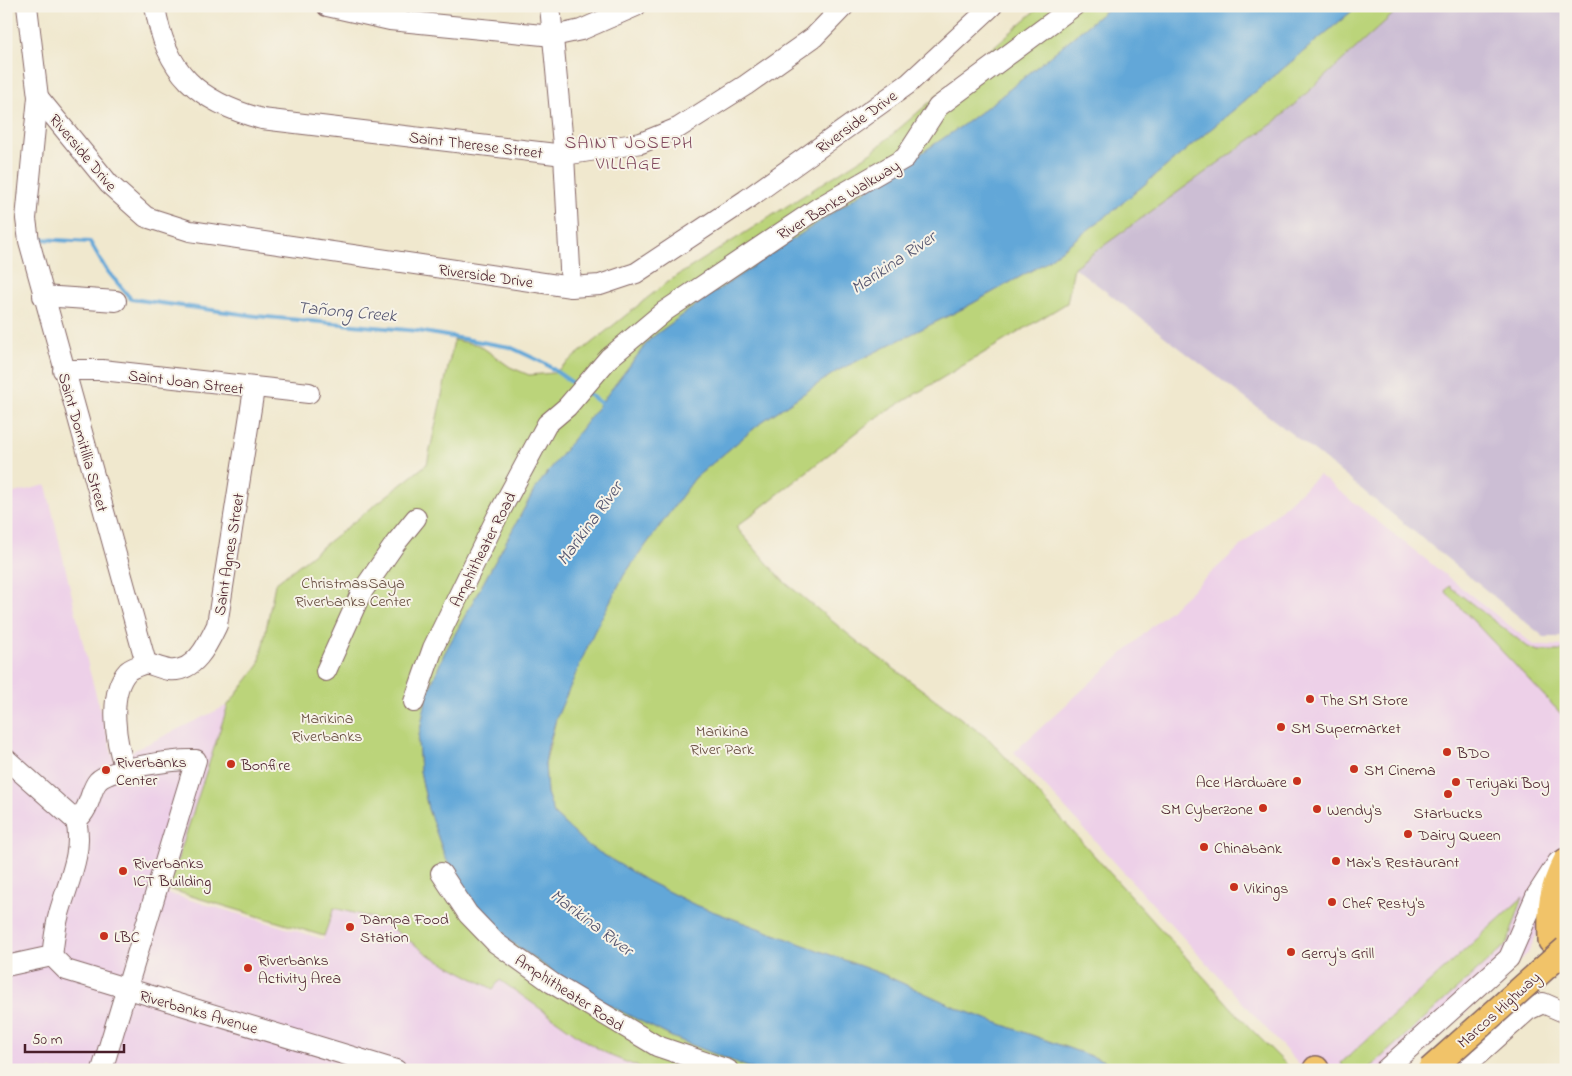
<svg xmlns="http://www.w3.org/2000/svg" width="1572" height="1076" viewBox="0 0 1572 1076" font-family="'Indie Flower',sans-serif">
<rect width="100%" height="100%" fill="#f7f3e8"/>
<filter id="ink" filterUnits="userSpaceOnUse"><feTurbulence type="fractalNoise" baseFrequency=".02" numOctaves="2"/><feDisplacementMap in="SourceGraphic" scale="10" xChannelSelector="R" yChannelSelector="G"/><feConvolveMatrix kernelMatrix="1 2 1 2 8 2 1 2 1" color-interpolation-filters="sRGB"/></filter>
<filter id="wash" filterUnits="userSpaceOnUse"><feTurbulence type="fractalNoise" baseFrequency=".0096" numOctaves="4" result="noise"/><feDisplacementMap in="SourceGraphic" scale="20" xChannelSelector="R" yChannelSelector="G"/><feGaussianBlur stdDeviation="1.12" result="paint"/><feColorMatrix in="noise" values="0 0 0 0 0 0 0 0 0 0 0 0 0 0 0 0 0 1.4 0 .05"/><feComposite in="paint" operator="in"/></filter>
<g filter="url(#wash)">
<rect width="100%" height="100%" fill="#f0e8ce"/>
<g fill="#edd0e8">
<path d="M1319,475L1534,645L1566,646V870L1528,953L1405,1070H1304L1014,752Z"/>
<path d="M46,485L89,669L114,760L228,705L167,893L323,939L333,908L374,918L493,988L500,980L587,1042L611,1056L646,1070H6V495Z"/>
</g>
<path fill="#ccbed4" d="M1402,6H1566V637H1544L1323,458L1074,267L1275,122Z"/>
<g fill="#bbd47a" stroke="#827a52">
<path d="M1041,6H1111L999,98L963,125L703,300L650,339L535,489L444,654L427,695L418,741L420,771L428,809L445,857L463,888L497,932L579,990L672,1037L755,1070H646L611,1056L587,1042L500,980L493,989L429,955L393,929L373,918L334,908L324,936L168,889L228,705L259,665L275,584L427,464L454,340L479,345L510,367L529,375L554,373L666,283L872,152Z"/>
<path d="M1358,6H1402L1275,122L1074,267L1067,303L874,419L736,527L782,580L859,643L990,740L1247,1025L1292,1070H1130L964,1011L882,974L693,904L647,881L587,845L554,814L547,793L545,764L556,719L594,631L624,575L695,478L763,421L837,371L966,307L1043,264L1114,210Z"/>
<path d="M1449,586L1528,647L1538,651H1566V719L1445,591Z"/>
<path d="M1523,897L1507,944L1367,1070H1345L1341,1063Z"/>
</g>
<path fill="#62a7d8" stroke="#566382" d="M1111,6H1358L1114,210L1043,264L966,307L837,371L763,421L695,478L624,575L594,632L556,719L548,746L545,764L547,793L554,814L587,845L647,881L693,904L882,974L964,1011L1130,1070H755L672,1037L579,990L497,932L463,888L445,857L428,809L420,771L418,741L427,695L444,654L535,489L650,339L703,300L963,125L999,98Z"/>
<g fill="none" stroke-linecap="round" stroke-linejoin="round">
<g stroke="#62a7d8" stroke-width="4">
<path d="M40,239L90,242L105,268L131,299L256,316L418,331L510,347L544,363L577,386"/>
<path d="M587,393L604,405"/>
</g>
</g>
</g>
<g filter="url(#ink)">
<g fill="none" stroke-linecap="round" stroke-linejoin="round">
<g stroke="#846564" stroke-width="22">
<g id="minor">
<path d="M27,6L38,97L26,219L29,241L146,663"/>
<path d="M155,6C165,73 199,102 262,119L564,155L641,143L678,128L746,85L814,37L844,6"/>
<path d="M327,6L390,20L553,36L581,30L636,6"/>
<path d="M550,6L564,155L571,287"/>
<path d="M38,97L109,184L146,217L190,231L571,287L600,285L636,273L746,200L908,84L992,6"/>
<path d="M43,296L116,301"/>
<path d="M63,370H102L309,393"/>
<path d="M146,663C153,665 162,669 169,670C195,673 208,644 217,625L254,389"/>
<path d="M326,671L361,593L395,544L416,518"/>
<path d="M414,702L433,648L497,517L547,424L567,407L609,358L665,311L818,208L905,158L938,107L1074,6"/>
<path d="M6,759L76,821C84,852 67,884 59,914C55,928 54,942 52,956"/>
<path d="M126,771C116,745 107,693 128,671C133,667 141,665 146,663"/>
<path d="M76,821C92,807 89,791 98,781C111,768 176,759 196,760L102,1070"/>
<path d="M441,873L468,914L496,943L552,983L657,1046L728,1070"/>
<path d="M52,956L66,970L396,1070"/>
<path d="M6,966L52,956"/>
<path d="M1385,1070L1509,958L1536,896L1558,862"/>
<path d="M1461,1070L1528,1010L1543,1003L1566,1013"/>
</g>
</g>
<g stroke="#846564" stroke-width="28">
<g id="major">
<path d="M1551,941C1550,907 1550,892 1566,861"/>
<path d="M1316,1070V1069"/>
</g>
</g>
<use href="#minor" stroke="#fff" stroke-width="20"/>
<use href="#major" stroke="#f1c369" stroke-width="25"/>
<g stroke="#846564" stroke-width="28" stroke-linecap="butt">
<path id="major-bridge" d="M1430,1070L1566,949"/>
</g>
<use href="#major-bridge" stroke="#f1c369" stroke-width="25"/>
</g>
</g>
<g fill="#c8321e" stroke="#f7f3e8" stroke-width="2">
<circle cx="1310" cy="699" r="5"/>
<circle cx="1281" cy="727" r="5"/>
<circle cx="1447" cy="752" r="5"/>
<circle cx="231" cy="764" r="5"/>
<circle cx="1354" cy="769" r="5"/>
<circle cx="106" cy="770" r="5"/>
<circle cx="1297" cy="781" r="5"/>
<circle cx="1456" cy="782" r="5"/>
<circle cx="1448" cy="794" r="5"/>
<circle cx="1263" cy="808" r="5"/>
<circle cx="1317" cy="809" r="5"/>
<circle cx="1408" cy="834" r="5"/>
<circle cx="1204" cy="847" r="5"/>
<circle cx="1336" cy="861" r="5"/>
<circle cx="123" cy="871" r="5"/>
<circle cx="1234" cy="887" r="5"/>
<circle cx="1332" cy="902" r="5"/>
<circle cx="350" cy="927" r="5"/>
<circle cx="104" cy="936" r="5"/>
<circle cx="1291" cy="952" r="5"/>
<circle cx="248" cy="968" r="5"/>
</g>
<g text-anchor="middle" stroke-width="4" stroke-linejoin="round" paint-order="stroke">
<g font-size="16" fill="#4a1f2b" stroke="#f7f3e8">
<text transform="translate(856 121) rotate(-36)" y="6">Riverside Drive</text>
<text transform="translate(476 144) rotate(7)" y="6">Saint Therese Street</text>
<text transform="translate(84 152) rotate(50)" y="6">Riverside Drive</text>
<text transform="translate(838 199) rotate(-31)" y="6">River Banks Walkway</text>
<text transform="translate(486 275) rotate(8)" y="6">Riverside Drive</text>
<text transform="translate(186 381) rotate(7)" y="6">Saint Joan Street</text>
<text transform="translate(84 442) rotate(74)" y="6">Saint Domitillia Street</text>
<text transform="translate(482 549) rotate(-63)" y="6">Amphitheater Road</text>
<text transform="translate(228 554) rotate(-81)" y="6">Saint Agnes Street</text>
<text transform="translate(570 992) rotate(33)" y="6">Amphitheater Road</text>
<text transform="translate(1498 1009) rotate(-42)" y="6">Marcos Highway</text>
<text transform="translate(199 1011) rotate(16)" y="6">Riverbanks Avenue</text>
</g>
<g font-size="16" fill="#664c3f" stroke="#f7f3e8">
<text x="353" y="588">ChristmasSaya<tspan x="353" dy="18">Riverbanks Center</tspan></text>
<text x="327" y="723">Marikina<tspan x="327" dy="18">Riverbanks</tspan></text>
<text x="722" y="736">Marikina<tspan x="722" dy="18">River Park</tspan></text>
</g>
<g font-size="16" fill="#4a1f2b" stroke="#f7f3e8" text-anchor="start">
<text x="1320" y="705">The SM Store</text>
<text x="1291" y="733">SM Supermarket</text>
<text x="1457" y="758">BDO</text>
<text x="116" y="767">Riverbanks<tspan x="116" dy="18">Center</tspan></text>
<text x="241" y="770">Bonfire</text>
<text x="1364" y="775">SM Cinema</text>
<text x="1287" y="787" text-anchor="end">Ace Hardware</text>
<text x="1466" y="788">Teriyaki Boy</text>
<text x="1253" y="814" text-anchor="end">SM Cyberzone</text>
<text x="1327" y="815">Wendy's</text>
<text x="1448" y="818" text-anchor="middle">Starbucks</text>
<text x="1418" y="840">Dairy Queen</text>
<text x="1214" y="853">Chinabank</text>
<text x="1346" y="867">Max's Restaurant</text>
<text x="133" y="868">Riverbanks<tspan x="133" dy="18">ICT Building</tspan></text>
<text x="1244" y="893">Vikings</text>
<text x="1342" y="908">Chef Resty's</text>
<text x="360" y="924">Dampa Food<tspan x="360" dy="18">Station</tspan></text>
<text x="114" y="942">LBC</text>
<text x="1301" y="958">Gerry's Grill</text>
<text x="258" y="965">Riverbanks<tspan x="258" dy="18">Activity Area</tspan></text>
</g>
<g font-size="18" letter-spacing="1" fill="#81495d" stroke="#f7f3e8">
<text x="629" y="148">SAINT JOSEPH<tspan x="629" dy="21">VILLAGE</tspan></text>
</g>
<g font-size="18" font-style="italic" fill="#545570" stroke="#f7f3e8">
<text transform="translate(893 262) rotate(-34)" y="6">Marikina River</text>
<text transform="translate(347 311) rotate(5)" y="6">Tañong Creek</text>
<text transform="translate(589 523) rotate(-54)" y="6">Marikina River</text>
<text transform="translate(592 922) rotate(37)" y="6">Marikina River</text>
</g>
</g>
<rect width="1572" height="1076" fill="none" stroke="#f7f3e8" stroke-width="25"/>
<path d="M25 1044v8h99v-8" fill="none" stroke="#4a1f2b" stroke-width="2.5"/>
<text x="32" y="1044" font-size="15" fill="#4a1f2b" stroke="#f7f3e8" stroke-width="4" paint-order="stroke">50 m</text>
</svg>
